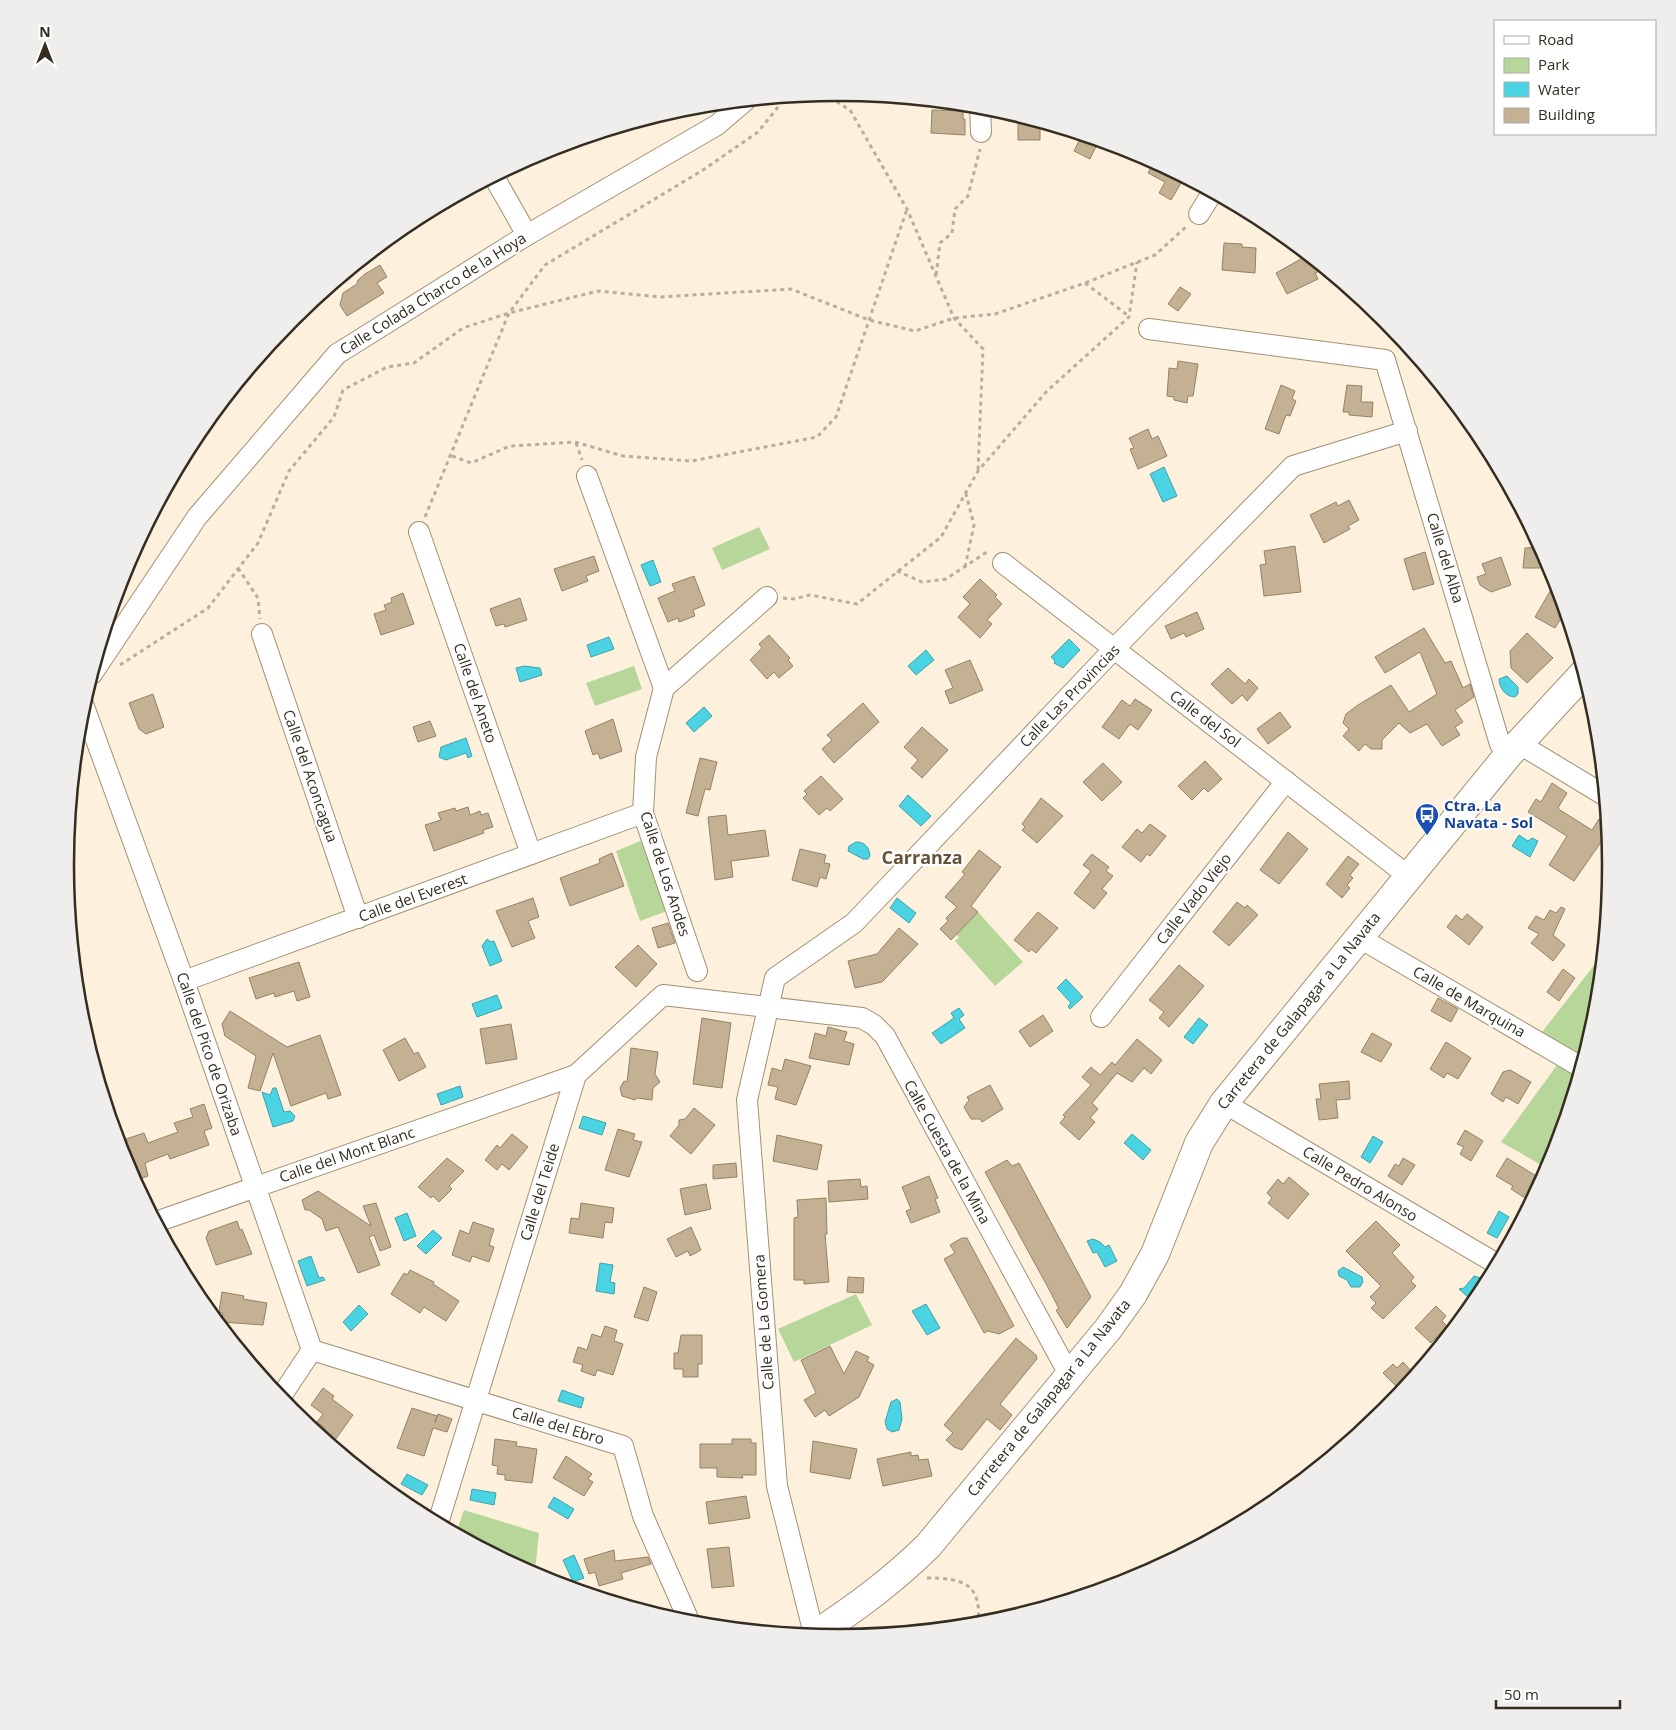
<svg xmlns="http://www.w3.org/2000/svg" width="1676" height="1730" viewBox="0 0 1676 1730" font-family="'Open Sans',sans-serif">
<rect width="100%" height="100%" fill="#fdf1de"/>
<g fill="#b7d79a">
<path d="M759,527L770,549L722,570L712,548Z"/>
<path d="M634,666L642,689L595,706L586,683Z"/>
<path d="M643,840L667,911L640,921L616,851Z"/>
<path d="M978,912L1023,962L995,986L955,941L959,937L956,934Z"/>
<path d="M1602,955L1596,1016L1584,1057L1542,1032Z"/>
<path d="M1557,1065L1578,1077L1548,1169L1501,1142Z"/>
<path d="M856,1294L872,1325L794,1362L778,1329Z"/>
<path d="M464,1510L539,1533L535,1571L519,1567L456,1533Z"/>
</g>
<g fill="#4ad3e2" stroke="#43a1a8">
<path d="M1164,467L1177,496L1163,502L1150,474Z"/>
<path d="M653,560L661,582L650,586L641,565Z"/>
<path d="M609,637L614,649L591,657L587,645Z"/>
<path d="M1069,639L1080,650L1063,668L1054,663L1055,661L1051,657Z"/>
<path d="M926,650L934,660L916,675L908,666Z"/>
<path d="M524,666L540,668L542,675L520,682L516,668Z"/>
<path d="M1507,676L1518,687V694L1515,697C1506,697 1499,688 1499,679Z"/>
<path d="M704,707L712,716L694,732L686,723Z"/>
<path d="M466,738L472,756L468,758L466,753L446,760L439,757L441,747Z"/>
<path d="M908,795L931,816L921,826L899,806Z"/>
<path d="M1519,835L1528,841L1532,838L1538,841L1530,857L1512,846Z"/>
<path d="M856,842C865,842 869,847 870,856L868,859H863L848,851L849,846Z"/>
<path d="M897,898L916,913L909,923L890,908Z"/>
<path d="M487,939L491,942L494,941L502,961L490,966L482,946Z"/>
<path d="M1066,979L1083,997L1070,1009L1068,1006L1071,1003L1057,988Z"/>
<path d="M497,995L502,1008L477,1017L472,1004Z"/>
<path d="M959,1008L964,1015L959,1019L965,1028L941,1044L932,1033L954,1018L951,1013Z"/>
<path d="M1199,1018L1208,1025L1193,1044L1184,1037Z"/>
<path d="M460,1086L463,1097L441,1105L437,1094Z"/>
<path d="M273,1088H276L284,1112L290,1111L295,1116L293,1121L273,1127L262,1092L270,1095Z"/>
<path d="M583,1116L606,1123L602,1135L579,1128Z"/>
<path d="M1132,1134L1151,1150L1143,1160L1124,1143Z"/>
<path d="M1373,1136L1383,1142L1370,1163L1361,1157Z"/>
<path d="M1499,1211L1509,1217L1497,1238L1487,1233Z"/>
<path d="M407,1213L416,1236L404,1241L395,1218Z"/>
<path d="M433,1230L442,1238L426,1254L417,1246Z"/>
<path d="M1093,1239L1100,1242L1105,1247L1109,1245L1117,1261L1105,1267L1097,1252L1093,1253L1087,1241Z"/>
<path d="M311,1256L319,1278L323,1277L325,1280L307,1286L298,1261Z"/>
<path d="M600,1263L613,1265L610,1282L615,1283L614,1294L596,1291Z"/>
<path d="M1343,1267L1362,1277L1363,1282L1360,1287H1351L1347,1280L1339,1276L1338,1271Z"/>
<path d="M1474,1276L1481,1278L1484,1284L1470,1299L1459,1289L1464,1288Z"/>
<path d="M926,1304L940,1328L927,1335L912,1311Z"/>
<path d="M359,1305L368,1314L351,1331L343,1322Z"/>
<path d="M562,1390L584,1398L581,1408L558,1401Z"/>
<path d="M897,1399L900,1402L902,1419L899,1430L892,1432L887,1429L885,1422L891,1402Z"/>
<path d="M407,1474L428,1485L422,1495L401,1484Z"/>
<path d="M472,1489L496,1493L494,1505L470,1500Z"/>
<path d="M554,1497L574,1509L568,1519L548,1507Z"/>
<path d="M574,1555L584,1578L573,1582L563,1560Z"/>
</g>
<g fill="#c4b092" stroke="#958265">
<path d="M932,110L963,111V119H965V135L931,133Z"/>
<path d="M1018,116L1040,122V140H1018Z"/>
<path d="M1082,135L1099,140L1090,159L1074,151Z"/>
<path d="M1154,162L1184,178L1171,200L1159,193L1165,182L1148,173Z"/>
<path d="M1224,243L1242,244V247L1256,248L1255,273L1222,270Z"/>
<path d="M1308,255L1324,269L1315,273L1318,279L1287,294L1276,273Z"/>
<path d="M380,265L387,277L377,283L384,293L347,316L340,305L343,293L357,284L358,280L365,274Z"/>
<path d="M1180,287L1191,294L1178,311L1168,304Z"/>
<path d="M1178,361L1198,364L1193,396H1188L1187,403L1174,400V397L1167,396L1169,368L1177,369Z"/>
<path d="M1281,385L1295,391L1292,399L1296,401L1290,416L1286,415L1279,434L1265,429Z"/>
<path d="M1347,385L1362,386L1361,402H1373L1372,417L1349,415V412H1343Z"/>
<path d="M1148,429L1152,439L1158,436L1167,456L1138,469L1130,449L1134,448L1129,438Z"/>
<path d="M1349,500L1359,520L1348,526L1350,529L1324,543L1310,515L1336,502L1338,506Z"/>
<path d="M1295,546L1301,592L1264,596L1260,565L1266,564L1264,551Z"/>
<path d="M1540,547L1552,568H1523L1525,548Z"/>
<path d="M1425,552L1434,584L1413,590L1404,559Z"/>
<path d="M594,556L599,571L586,576L588,581L562,591L554,569Z"/>
<path d="M1501,557L1511,585L1491,592L1480,585L1477,577L1486,574L1482,564Z"/>
<path d="M694,576L705,605L693,610L695,616L679,622L678,618L668,622L658,598L675,591L672,584Z"/>
<path d="M980,579L997,595L995,597L1002,604L987,620L992,624L980,638L958,617L970,604L963,597Z"/>
<path d="M1556,581L1563,606L1559,613L1563,615L1555,628L1535,617Z"/>
<path d="M403,593L414,624L381,635L374,614L386,610L384,605L392,602L391,598Z"/>
<path d="M520,598L527,620L505,627L504,624L496,626L490,609Z"/>
<path d="M1197,612L1204,629L1186,637L1184,633L1171,639L1165,626Z"/>
<path d="M1424,628L1445,663L1451,661L1463,688L1470,684L1474,697L1455,710L1463,722L1455,727L1460,735L1442,746L1427,724L1410,733L1399,723L1382,740V749H1371L1365,744L1359,751L1343,736L1349,729L1343,723L1346,714L1358,705L1391,685L1409,712L1437,694L1420,652L1385,673L1375,657Z"/>
<path d="M1527,633L1553,658L1527,683L1511,668L1510,651Z"/>
<path d="M769,635L790,658L788,660L793,666L779,678L774,672L767,679L750,660L762,648L759,644Z"/>
<path d="M970,660L983,690L950,704L945,691L953,688L945,670Z"/>
<path d="M1228,668L1245,684L1249,679L1258,688L1247,701L1242,695L1232,704L1211,684Z"/>
<path d="M153,694L164,727L146,734L139,729L129,703Z"/>
<path d="M1135,699L1152,710L1138,730L1130,724L1119,739L1102,727L1122,700L1130,706Z"/>
<path d="M863,703L879,722L834,763L822,749L832,740L827,735Z"/>
<path d="M1280,712L1291,727L1268,744L1257,729Z"/>
<path d="M613,719L622,751L600,759L598,753L593,755L585,731Z"/>
<path d="M430,721L436,736L418,742L413,727Z"/>
<path d="M922,727L948,750L922,778L911,768L918,760L904,747Z"/>
<path d="M700,758L717,762L710,790L705,789L698,816L686,813Z"/>
<path d="M1205,761L1222,779L1208,792L1204,788L1192,800L1178,786Z"/>
<path d="M1103,763L1122,782L1102,801L1083,782Z"/>
<path d="M821,776L843,799L830,811L827,808L819,815L803,798L807,794L804,791Z"/>
<path d="M1552,783L1567,793L1558,808L1560,810L1592,830L1599,819L1607,825L1608,832L1574,881L1549,865L1567,836L1528,812L1536,799L1541,802Z"/>
<path d="M1041,798L1063,816L1037,843L1022,830L1025,827L1022,824Z"/>
<path d="M468,807L470,815L480,811L481,815L488,813L493,827L483,830L484,833L434,851L425,825L441,820L438,813L455,808L456,811Z"/>
<path d="M726,815L728,835L765,830L769,856L731,861L733,877L715,880L708,817Z"/>
<path d="M1150,824L1166,836L1150,856L1147,854L1141,862L1122,847L1137,829L1142,833Z"/>
<path d="M1288,832L1308,849L1279,884L1260,870Z"/>
<path d="M800,849L826,855L824,863L830,864L826,879L820,877L817,887L792,880Z"/>
<path d="M979,850L1001,867L971,906L978,912L951,940L940,929L948,921L946,918L957,907L945,897L965,874L962,872Z"/>
<path d="M612,853L624,886L570,906L560,878L600,863L599,859Z"/>
<path d="M1092,854L1109,867L1106,871L1113,876L1102,889L1107,893L1094,909L1074,893L1091,871L1083,865Z"/>
<path d="M1348,856L1359,864L1350,875L1353,878L1347,885L1350,888L1342,898L1326,884Z"/>
<path d="M533,898L539,917L528,921L535,938L512,947L496,911Z"/>
<path d="M1237,902L1245,908L1247,905L1258,915L1229,946L1213,932Z"/>
<path d="M1561,907L1565,909L1553,935L1565,945L1553,961L1531,943L1539,934L1528,928L1536,916L1544,920L1550,910L1556,913Z"/>
<path d="M1038,912L1058,928L1036,953L1031,949L1029,952L1014,940Z"/>
<path d="M1467,914L1483,927L1469,945L1447,927L1456,915L1462,920Z"/>
<path d="M668,923L675,943L658,948L652,928Z"/>
<path d="M899,928L918,944L882,982L855,988L848,961L877,954Z"/>
<path d="M638,945L657,964L636,987L615,967Z"/>
<path d="M299,962L310,997L297,1001L294,991L275,997L274,993L256,999L249,978Z"/>
<path d="M1179,965L1204,986L1169,1027L1159,1018L1164,1012L1149,1000Z"/>
<path d="M1563,969L1575,978L1559,1001L1547,992Z"/>
<path d="M1438,998L1458,1009L1451,1022L1431,1011Z"/>
<path d="M230,1011L287,1047L320,1035L341,1095L328,1099L326,1093L291,1106L273,1053L260,1091L248,1088L256,1056L225,1036L222,1024Z"/>
<path d="M1043,1015L1053,1031L1030,1047L1019,1031Z"/>
<path d="M702,1018L731,1023L722,1088L693,1084Z"/>
<path d="M511,1024L517,1059L486,1064L480,1029Z"/>
<path d="M828,1027L847,1032L844,1041L854,1044L849,1065L809,1058L815,1033L826,1036Z"/>
<path d="M1372,1033L1392,1044L1381,1062L1361,1052Z"/>
<path d="M405,1038L414,1054L418,1052L426,1067L399,1081L383,1050Z"/>
<path d="M1137,1039L1162,1060L1151,1074L1144,1068L1132,1082L1117,1073L1092,1103L1098,1109L1090,1118L1095,1122L1079,1140L1060,1123L1065,1117L1063,1115L1091,1085L1082,1077L1091,1067L1100,1075L1112,1062L1115,1065Z"/>
<path d="M1446,1042L1471,1058L1458,1079L1447,1073L1444,1078L1430,1069Z"/>
<path d="M631,1048L658,1052L655,1074L660,1082L653,1088L652,1100L637,1098L635,1100L622,1096L620,1088L624,1081L627,1082Z"/>
<path d="M785,1059L811,1066L796,1105L775,1099L778,1087L768,1085L772,1068L782,1071Z"/>
<path d="M1510,1070L1531,1082L1518,1104L1506,1097L1503,1102L1491,1094L1503,1072Z"/>
<path d="M1349,1081L1350,1099L1336,1100L1338,1118L1319,1120L1316,1099H1321L1319,1084Z"/>
<path d="M990,1085L1003,1109L982,1122L980,1119H971L964,1107L969,1100L967,1097Z"/>
<path d="M204,1104L212,1128L204,1131L209,1145L170,1159L168,1154L145,1163L148,1176L134,1181L124,1161L121,1153L124,1152L120,1141L144,1133L148,1143L178,1132L174,1123L193,1117L190,1109Z"/>
<path d="M694,1108L715,1125L691,1154L670,1136L679,1125V1120L685,1119Z"/>
<path d="M618,1129L635,1134L633,1140L642,1142L629,1177L605,1170Z"/>
<path d="M1465,1130L1483,1141L1471,1161L1460,1154L1464,1147L1457,1144Z"/>
<path d="M512,1134L528,1147L509,1170L502,1164L497,1170L485,1160L497,1145L500,1148Z"/>
<path d="M777,1135L822,1145L817,1170L773,1161Z"/>
<path d="M447,1158L464,1171L449,1186L452,1189L439,1202L433,1196L431,1198L418,1187Z"/>
<path d="M1403,1158L1415,1165L1402,1185L1388,1176L1395,1164L1399,1166Z"/>
<path d="M1507,1158L1538,1177L1525,1198L1511,1189L1513,1186L1496,1176Z"/>
<path d="M1007,1160L1012,1166L1019,1163L1091,1297L1067,1328L1056,1310L1059,1309L1051,1293L985,1172Z"/>
<path d="M736,1163L737,1177L713,1179V1165Z"/>
<path d="M929,1176L938,1198L935,1199L940,1212L911,1223L906,1211L911,1209L902,1187Z"/>
<path d="M1289,1177L1309,1194L1288,1219L1268,1203L1272,1198L1267,1193L1278,1179L1283,1184Z"/>
<path d="M860,1179L861,1187L867,1186L868,1199L829,1202L828,1181Z"/>
<path d="M706,1184L711,1209L685,1215L680,1189Z"/>
<path d="M318,1191L371,1226L363,1206L376,1203L391,1247L380,1251L374,1235L369,1237L380,1265L358,1273L338,1227L326,1231L322,1219L309,1210H305L302,1200Z"/>
<path d="M826,1198L827,1234H825L829,1282L804,1284V1280H794V1218L798,1217L797,1200Z"/>
<path d="M581,1203L614,1208L612,1223L605,1222L603,1238L569,1233L571,1218L579,1219Z"/>
<path d="M237,1221L240,1230L242,1229L252,1254L216,1265L206,1238L209,1231Z"/>
<path d="M1376,1221L1400,1245L1392,1253L1414,1277L1411,1281L1416,1286L1383,1319L1371,1308L1376,1303L1370,1297L1381,1286L1346,1251Z"/>
<path d="M473,1222L494,1229L489,1245L494,1247L489,1262L472,1256L470,1262L452,1255L460,1230L469,1234Z"/>
<path d="M691,1227L701,1250L690,1256L688,1251L676,1257L667,1239Z"/>
<path d="M962,1238H967L1014,1326L999,1334L988,1331L984,1333L944,1259L955,1253L950,1245Z"/>
<path d="M410,1270L434,1282L433,1284L459,1301L446,1321L424,1307L420,1313L391,1294L404,1273L407,1275Z"/>
<path d="M848,1277L864,1278L863,1293L847,1292Z"/>
<path d="M644,1287L657,1292L648,1321L634,1317Z"/>
<path d="M222,1292L244,1296L243,1299L267,1303L263,1325L221,1322L223,1313L219,1312Z"/>
<path d="M1436,1306L1446,1316L1442,1321L1447,1326L1431,1343L1415,1328Z"/>
<path d="M605,1326L617,1330L614,1341L623,1344L613,1375L597,1370L595,1376L581,1371L583,1365L573,1362L578,1347L587,1350L592,1334L601,1337Z"/>
<path d="M681,1335H702V1364H698V1377H683V1369H674V1353H678Z"/>
<path d="M1016,1338L1036,1355L1037,1359L1000,1404L1012,1415L1000,1430L987,1419L962,1450L954,1447L946,1440L953,1433L944,1425Z"/>
<path d="M830,1346L844,1374L856,1351L869,1357L867,1361L874,1365L859,1397L829,1416L825,1410L815,1417L804,1400L816,1393L801,1360Z"/>
<path d="M1403,1362L1415,1375L1401,1391L1383,1373L1393,1364L1397,1368Z"/>
<path d="M323,1388L334,1396L332,1399L353,1415L335,1440L322,1431L325,1428L317,1422L323,1414L311,1405Z"/>
<path d="M412,1408L437,1416L435,1423L438,1414L452,1419L447,1432L433,1428L424,1456L397,1448Z"/>
<path d="M495,1439L517,1442L516,1446L537,1449L532,1483L505,1480V1475L497,1474L498,1466L492,1465Z"/>
<path d="M732,1439H751V1443H756V1475H742L743,1478L717,1477V1468H700V1444H732Z"/>
<path d="M813,1441L857,1449L850,1479L810,1472Z"/>
<path d="M911,1452V1456L918,1455L919,1460L928,1459L932,1476L883,1486L877,1459Z"/>
<path d="M566,1456L592,1474L588,1479L593,1482L584,1496L553,1478Z"/>
<path d="M746,1496L750,1518L709,1524L706,1502Z"/>
<path d="M729,1547L734,1586L712,1588L707,1549Z"/>
<path d="M614,1550L615,1561L648,1557L651,1564L621,1573L623,1579L599,1586L595,1572L589,1574L584,1559Z"/>
</g>
<g fill="none" stroke-linecap="round" stroke-linejoin="round">
<g stroke="#a39073" stroke-width="22">
<g id="minor">
<path d="M980,106L981,132"/>
<path d="M494,177L527,235"/>
<path d="M1199,214L1212,193"/>
<path d="M1149,329L1385,360L1500,744L1509,754"/>
<path d="M587,476L664,688L646,757L643,813L697,971"/>
<path d="M419,532L531,854"/>
<path d="M1003,563L1407,875"/>
<path d="M262,634L358,918"/>
<path d="M92,674L197,517L337,354L527,235L717,125L745,101"/>
<path d="M664,688L767,597"/>
<path d="M83,704L184,981L312,1350L280,1398"/>
<path d="M1518,743L1604,795"/>
<path d="M1358,937L1581,1067"/>
<path d="M184,981L643,813"/>
<path d="M1101,1017L1286,781"/>
<path d="M1224,1103L1497,1264"/>
<path d="M156,1222L576,1075"/>
<path d="M312,1350L623,1446L643,1516L690,1623"/>
<path d="M438,1523L576,1075L663,995L862,1018L874,1025L885,1036L1070,1376"/>
<path d="M814,1634L777,1486L747,1100L775,978L854,923L1114,649L1293,466L1407,431"/>
</g>
</g>
<g stroke="#a39073" stroke-width="30">
<path id="secondary" d="M813,1636C857,1607 891,1582 928,1546L1108,1329L1133,1294L1155,1254L1199,1143L1224,1103L1509,754L1584,673"/>
</g>
<g stroke="#b9ae9d" stroke-width="3" stroke-dasharray="4 4" stroke-linecap="butt">
<path d="M823,93L850,110L907,209L954,318L983,349L978,471"/>
<path d="M936,275L940,243L952,233L955,209L968,196L980,149"/>
<path d="M1085,283L1130,317"/>
<path d="M576,443L582,460"/>
<path d="M452,456L471,463L510,446L575,442L623,456L692,461L817,437L836,417L907,209"/>
<path d="M425,517L509,313L545,265L703,170L758,132L786,97"/>
<path d="M965,567L974,525L966,494"/>
<path d="M238,568L258,598L260,619"/>
<path d="M897,571L922,582L946,579L987,552L988,554"/>
<path d="M783,598L793,599L810,595L857,604L941,537L978,471L1047,391L1129,317L1137,262"/>
<path d="M120,665L208,608L258,543L289,471L334,417L343,390L387,367L414,363L463,328L509,313L598,291L661,297L791,289L869,320L915,331L954,318L995,314L1085,283L1155,255L1188,225"/>
<path d="M927,1578C963,1578 982,1583 978,1624"/>
</g>
<use href="#minor" stroke="#fff" stroke-width="20"/>
<use href="#secondary" stroke="#fff" stroke-width="28"/>
</g>
<defs>
<g id="bus-pin" transform="scale(1.25)"><path d="M0 17L-7.5 6A9.5 9.5 0 1 1 7.5 6Z" fill="#1a4fb4" stroke="#fff"/><path d="M-5-6H5V4H4V6H2V4H-2V6H-4V4H-5ZM-3.5-4V0h7V-4ZM-3.5 1.2v1.5H-2V1.2ZM2 1.2v1.5H3.5V1.2Z" fill="#fff"/></g>
</defs>
<g fill-rule="evenodd">
<use href="#bus-pin" x="1427" y="815"/>
</g>
<g text-anchor="middle" stroke-width="4.5" stroke-linejoin="round" paint-order="stroke">
<g font-size="15" fill="#342d20" stroke="#fff">
<text transform="translate(433 294) rotate(-32)" y="5">Calle Colada Charco de la Hoya</text>
<text transform="translate(1445 558) rotate(73)" y="5">Calle del Alba</text>
<text transform="translate(475 693) rotate(71)" y="5">Calle del Aneto</text>
<text transform="translate(1070 696) rotate(-46)" y="5">Calle Las Provincias</text>
<text transform="translate(1205 719) rotate(37)" y="5">Calle del Sol</text>
<text transform="translate(310 776) rotate(71)" y="5">Calle del Aconcagua</text>
<text transform="translate(665 874) rotate(72)" y="5">Calle de Los Andes</text>
<text transform="translate(413 898) rotate(-20)" y="5">Calle del Everest</text>
<text transform="translate(1194 899) rotate(-52)" y="5">Calle Vado Viejo</text>
<text transform="translate(1469 1002) rotate(30)" y="5">Calle de Marquina</text>
<text transform="translate(1299 1011) rotate(-51)" y="5">Carretera de Galapagar a La Navata</text>
<text transform="translate(209 1054) rotate(71)" y="5">Calle del Pico de Orizaba</text>
<text transform="translate(947 1152) rotate(61)" y="5">Calle Cuesta de la Mina</text>
<text transform="translate(347 1155) rotate(-19)" y="5">Calle del Mont Blanc</text>
<text transform="translate(1360 1184) rotate(31)" y="5">Calle Pedro Alonso</text>
<text transform="translate(540 1192) rotate(-73)" y="5">Calle del Teide</text>
<text transform="translate(764 1322) rotate(-94)" y="5">Calle de La Gomera</text>
<text transform="translate(1049 1398) rotate(-51)" y="5">Carretera de Galapagar a La Navata</text>
<text transform="translate(558 1426) rotate(17)" y="5">Calle del Ebro</text>
</g>
<g font-size="15" font-weight="bold" fill="#164399" stroke="#fff" text-anchor="start">
<text x="1444" y="811">Ctra. La<tspan x="1444" dy="17">Navata - Sol</tspan></text>
</g>
<g font-size="18" font-weight="bold" fill="#635236" stroke="#fff">
<text x="922" y="864">Carranza</text>
</g>
</g>
<path d="M0 0H1676V1730H0ZM74 865a764 764 0 1 1 1528 0a764 764 0 1 1-1528 0Z" fill="#efeeed" fill-rule="evenodd"/>
<path fill="none" stroke="#342d20" stroke-width="2.5" d="M74 865a764 764 0 1 1 1528 0a764 764 0 1 1-1528 0Z"/>
<rect x="1494" y="20" width="162" height="115" fill="#ffffff" stroke="#aeaba6"/>
<rect x="1504" y="36" width="25" height="8" fill="#ffffff" stroke="#aeaba6"/>
<text x="1538" y="45" font-size="15" fill="#342d20">Road</text>
<rect x="1504" y="58" width="25" height="15" fill="#b7d79a" stroke="#aeaba6"/>
<text x="1538" y="70" font-size="15" fill="#342d20">Park</text>
<rect x="1504" y="82" width="25" height="15" fill="#4ad3e2" stroke="#aeaba6"/>
<text x="1538" y="95" font-size="15" fill="#342d20">Water</text>
<rect x="1504" y="108" width="25" height="15" fill="#c4b092" stroke="#aeaba6"/>
<text x="1538" y="120" font-size="15" fill="#342d20">Building</text>
<g transform="translate(45 45)" stroke="#ffffff" stroke-width="4" paint-order="stroke">
<path d="M0-4L9 19L0 12L-9 19Z" fill="#342d20"/>
<text y="-8" font-size="14" font-weight="bold" text-anchor="middle" fill="#342d20">N</text>
</g>
<path d="M1496 1700v8h124v-8" fill="none" stroke="#342d20" stroke-width="2.5"/>
<text x="1504" y="1700" font-size="15" fill="#342d20" stroke="#ffffff" stroke-width="4" paint-order="stroke">50 m</text>
</svg>
